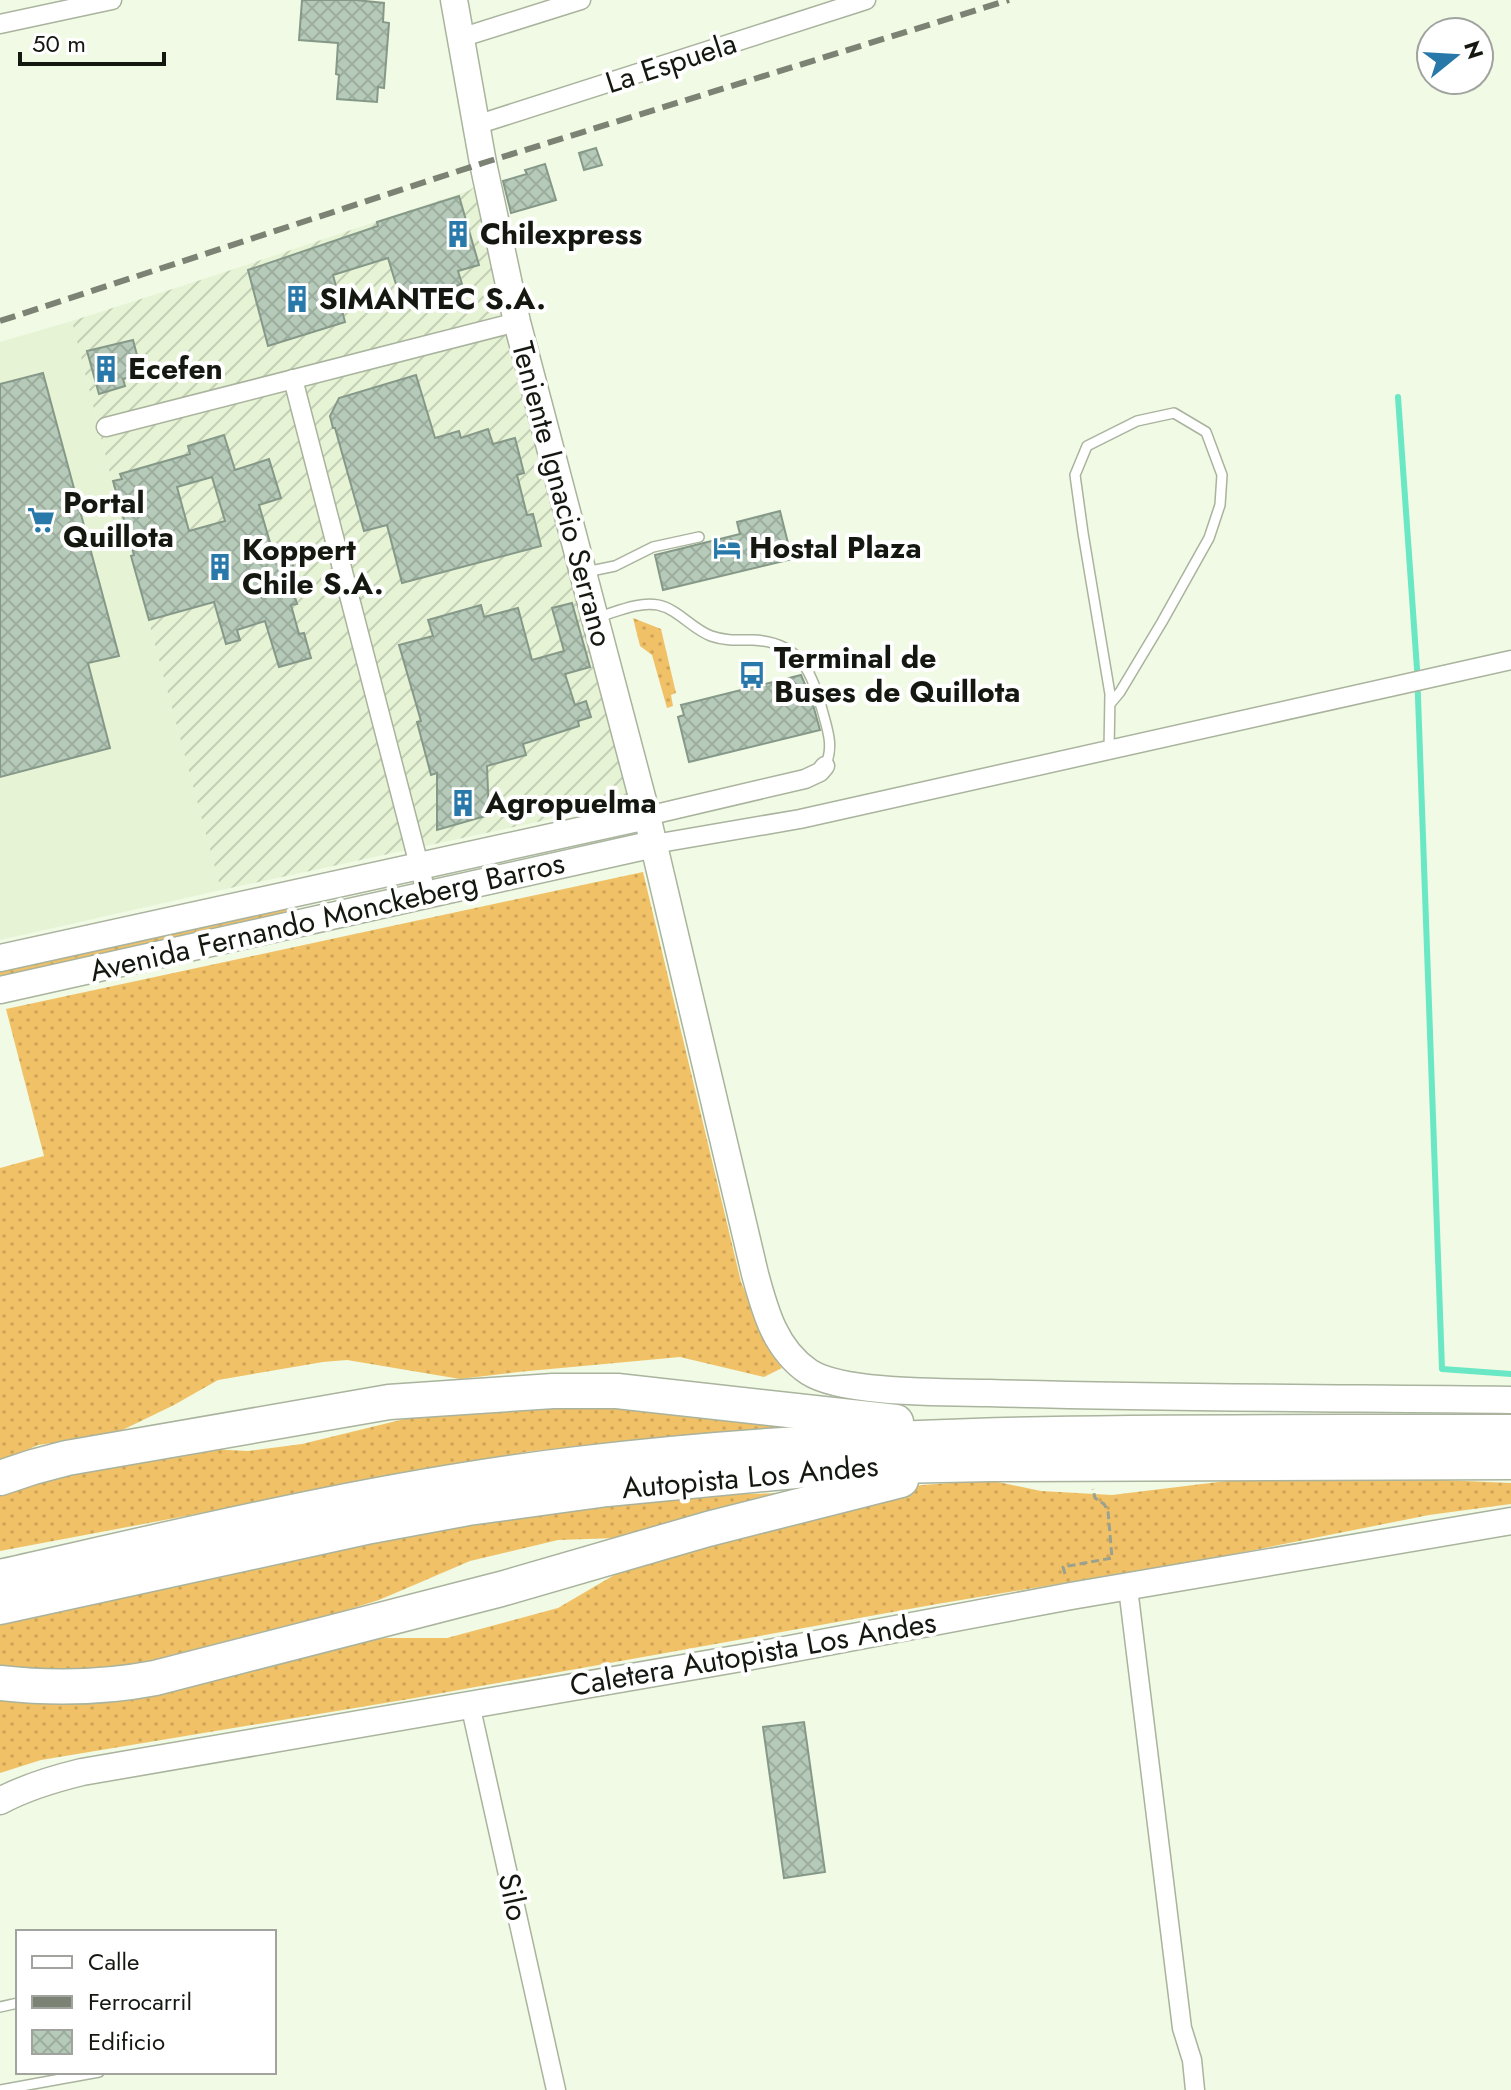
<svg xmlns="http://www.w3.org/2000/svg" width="1511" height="2090" viewBox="0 0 1511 2090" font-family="Jost,sans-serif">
<defs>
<pattern id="industrial-furrows" width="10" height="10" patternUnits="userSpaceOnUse" patternTransform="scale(2)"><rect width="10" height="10" fill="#e6f3d5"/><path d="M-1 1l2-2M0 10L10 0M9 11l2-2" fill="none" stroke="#c4d0b6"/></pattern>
<pattern id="grass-dots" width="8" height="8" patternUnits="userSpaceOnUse" patternTransform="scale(2)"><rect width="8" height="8" fill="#f1c167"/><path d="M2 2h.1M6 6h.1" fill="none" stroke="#cea558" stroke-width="1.8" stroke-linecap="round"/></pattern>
<pattern id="building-cross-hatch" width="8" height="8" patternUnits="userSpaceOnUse" patternTransform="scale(2)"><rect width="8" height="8" fill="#b6cab9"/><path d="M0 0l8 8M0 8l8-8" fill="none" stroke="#9cad9e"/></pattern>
</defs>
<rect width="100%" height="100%" fill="#f0fae4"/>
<path fill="#e6f3d5" d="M72,321L125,533L221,890L0,940V342Z"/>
<path fill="url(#industrial-furrows)" d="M476,186L632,794L625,803L221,890L125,533L72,321L207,278L468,191Z"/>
<g fill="url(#grass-dots)">
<path d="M633,618L661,629L676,693L671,695L673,706L667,708L652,655L640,646Z"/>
<path d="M643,872L741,1282L771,1353L782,1368L764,1377L680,1357L518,1372L460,1379L347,1360L323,1362L218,1380L174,1405L112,1435L38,1445L0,1462V1168L44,1156L6,1009Z"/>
<path d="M290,906L287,912L272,920L0,980V967Z"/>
<path d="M526,1407H659L792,1418V1429L597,1444L526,1452L0,1551V1487L207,1449L248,1451L302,1444L429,1413Z"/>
<path d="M1372,1477L1511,1483V1504L1429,1515L1214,1558L937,1604L409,1699L41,1760L0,1773V1695L313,1645L387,1638H447L558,1608L657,1550L910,1486L988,1480L1041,1491L1112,1495L1235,1480Z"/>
<path d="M791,1493L761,1505L615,1538L558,1540L470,1561L379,1600L337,1613L116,1669L48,1672L0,1666V1620L479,1519L693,1495Z"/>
</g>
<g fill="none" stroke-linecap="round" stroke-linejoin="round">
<path stroke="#6ae7c4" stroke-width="6" d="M1398,397L1417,669L1442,1369L1511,1374"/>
</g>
<g fill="url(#building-cross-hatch)" stroke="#869989" stroke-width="2" fill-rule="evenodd">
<path d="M302,0H356L384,3L383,22L389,23L384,88L378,87L377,102L337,99L339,75L336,74L338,43L299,40Z"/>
<path d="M596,148L602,165L584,170L579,153Z"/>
<path d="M545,164L556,200L511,213L503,181L527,174L525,170Z"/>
<path d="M459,196L479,265L458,271L462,284L402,304L388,258L333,275L345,322L268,346L248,270L378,226L377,222Z"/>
<path d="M133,340L142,374L123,379L125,386L99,394L87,351Z"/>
<path d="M43,373L119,656L88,663L110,748L0,777V384Z"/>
<path d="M416,375L435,438L459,431L461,438L488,429L493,444L515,438L524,473L517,475L527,515L533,514L541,546L402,583L387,525L364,531L335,428H333L330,416L339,398Z"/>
<path d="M224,435L235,470L269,459L281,498L259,505L274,556L289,552L297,579L290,580L297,604L291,605L299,634L304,633L311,658L279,667L265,621L237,630L240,640L226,644L214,602L149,620L131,556L134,555L113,481L122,479L120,474L190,454L188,446ZM212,477L225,521L189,531L177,487Z"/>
<path d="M780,511L792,559L663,590L655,555L740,534L737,522Z"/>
<path d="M572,603L590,667L565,674L575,705L586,701L591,717L578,721L579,726L523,744L526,755L487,766L489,815L437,830V773L431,775L417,722L421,721L399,645L433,636L428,620L481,605L484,617L518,608L532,660L564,651L552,608Z"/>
<path d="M801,675L812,701L820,730L689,762L678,717L684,715L681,705Z"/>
<path d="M804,1722L825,1872L784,1878L763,1727Z"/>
</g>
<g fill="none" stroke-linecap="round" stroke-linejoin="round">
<g stroke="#a9b39d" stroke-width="12">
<g id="lane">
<path d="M586,572L615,566L653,547L699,537"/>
<path d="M598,617C616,612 639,601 658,605C678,609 692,629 711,636C725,641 739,640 753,640C801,642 812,673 823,713C828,731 834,748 825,766"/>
<path d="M1109,750L1110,694L1083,533L1075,475L1087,446L1137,421L1174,413L1206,432L1222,475L1220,505L1209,538L1162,622L1120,692L1110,704"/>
<path d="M0,2007L18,2003"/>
<path d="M0,2090L99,2072"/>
</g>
</g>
<g stroke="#a9b39d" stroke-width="21">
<g id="street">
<path d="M0,24L112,0"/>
<path d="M460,38L581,0"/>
<path d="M476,125L866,0"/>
<path d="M293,379L427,896"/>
<path d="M106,427L517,322"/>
<path d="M647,816L805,779L820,772L825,766"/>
<path d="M654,844L800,819L1511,660"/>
<path d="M1128,1588L1182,2028L1192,2060L1195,2090"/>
<path d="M470,1704L556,2090"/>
</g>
</g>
<g stroke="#a9b39d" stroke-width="29">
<g id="secondary">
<path d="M454,0L483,163L517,322L647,816L755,1274C765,1311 775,1349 809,1372C843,1394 946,1392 989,1393C1163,1398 1337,1398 1511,1400"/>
<path d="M0,958L647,816"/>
<path d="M0,990L654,844"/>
<path d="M0,1801C26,1787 53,1779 82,1772L747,1657L1071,1596L1511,1521"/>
</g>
</g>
<g stroke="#a9b39d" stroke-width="37">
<g id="highway">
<path d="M0,1478L33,1467L67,1458L389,1402L553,1391H617L896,1422"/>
<path d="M0,1577C191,1534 383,1487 578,1464C888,1426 1200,1433 1511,1432"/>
<path d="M0,1607L371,1526L468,1508L607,1489L806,1470L893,1466L990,1464L1511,1462"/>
<path d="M0,1683C53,1689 103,1688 155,1678L501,1589L708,1529L901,1480"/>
</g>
</g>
<path stroke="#99a190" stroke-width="3" stroke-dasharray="8 4" stroke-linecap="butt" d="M1065,1574L1063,1567L1112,1558L1108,1511L1104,1504L1095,1498L1093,1489"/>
<use href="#lane" stroke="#fff" stroke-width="9"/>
<use href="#street" stroke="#fff" stroke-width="18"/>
<use href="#secondary" stroke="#fff" stroke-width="26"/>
<use href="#highway" stroke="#fff" stroke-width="34"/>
<path stroke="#7d8374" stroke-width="6" stroke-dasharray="16 8" stroke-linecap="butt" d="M0,321L483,163L1009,0"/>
</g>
<defs>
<g id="building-bare" transform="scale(2.16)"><path d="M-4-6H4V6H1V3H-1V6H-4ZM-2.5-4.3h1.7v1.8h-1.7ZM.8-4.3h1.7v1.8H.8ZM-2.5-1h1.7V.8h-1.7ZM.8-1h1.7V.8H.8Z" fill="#2879aa" stroke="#fff" stroke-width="2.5" paint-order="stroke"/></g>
<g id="supermarket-bare" transform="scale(2.16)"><path d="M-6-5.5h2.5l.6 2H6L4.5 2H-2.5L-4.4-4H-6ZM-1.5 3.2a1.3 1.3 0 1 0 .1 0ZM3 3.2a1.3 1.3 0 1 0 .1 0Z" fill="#2879aa" stroke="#fff" stroke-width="2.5" paint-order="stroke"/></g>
<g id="hotel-bare" transform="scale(2.16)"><path d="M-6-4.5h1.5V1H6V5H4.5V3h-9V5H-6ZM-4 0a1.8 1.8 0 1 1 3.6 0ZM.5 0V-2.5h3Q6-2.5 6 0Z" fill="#2879aa" stroke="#fff" stroke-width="2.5" paint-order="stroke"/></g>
<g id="bus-bare" transform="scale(2.16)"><path d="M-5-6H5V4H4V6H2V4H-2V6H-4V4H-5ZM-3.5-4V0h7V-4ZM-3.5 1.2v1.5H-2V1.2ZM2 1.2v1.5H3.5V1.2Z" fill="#2879aa" stroke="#fff" stroke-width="2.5" paint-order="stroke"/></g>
</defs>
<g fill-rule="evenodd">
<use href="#building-bare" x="458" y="234"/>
<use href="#building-bare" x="297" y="299"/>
<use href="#building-bare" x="106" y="369"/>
<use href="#supermarket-bare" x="41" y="520"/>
<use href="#hotel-bare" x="727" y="548"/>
<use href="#building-bare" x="220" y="567"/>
<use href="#bus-bare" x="752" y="675"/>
<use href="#building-bare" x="463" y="803"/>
</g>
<g text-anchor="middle" stroke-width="8" stroke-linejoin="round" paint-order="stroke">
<g font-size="30" fill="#151810" stroke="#fff">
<text transform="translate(671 63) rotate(-18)" y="10">La Espuela</text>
<text transform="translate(562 494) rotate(75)" y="10">Teniente Ignacio Serrano</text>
<text transform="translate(327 917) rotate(-13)" y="10">Avenida Fernando Monckeberg Barros</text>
<text transform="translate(750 1477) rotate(-5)" y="10">Autopista Los Andes</text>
<text transform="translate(753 1654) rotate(-10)" y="10">Caletera Autopista Los Andes</text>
<text transform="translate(513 1897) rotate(78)" y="10">Silo</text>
</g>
<g font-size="30" font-weight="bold" fill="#151810" stroke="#fff" text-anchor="start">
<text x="480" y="244">Chilexpress</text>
<text x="319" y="309">SIMANTEC S.A.</text>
<text x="128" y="379">Ecefen</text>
<text x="63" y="513">Portal<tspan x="63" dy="34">Quillota</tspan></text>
<text x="749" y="558">Hostal Plaza</text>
<text x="242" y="560">Koppert<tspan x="242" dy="34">Chile S.A.</tspan></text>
<text x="774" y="668">Terminal de<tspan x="774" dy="34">Buses de Quillota</tspan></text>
<text x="485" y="813">Agropuelma</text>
</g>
</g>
<rect x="16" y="1930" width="260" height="144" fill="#ffffff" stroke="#a1a39f" stroke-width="2"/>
<rect x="32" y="1956" width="40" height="12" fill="#ffffff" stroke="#a1a39f" stroke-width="2"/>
<text x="88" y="1970" font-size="24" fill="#151810">Calle</text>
<rect x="32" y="1996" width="40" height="12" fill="#7d8374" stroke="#a1a39f" stroke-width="2"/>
<text x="88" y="2010" font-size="24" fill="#151810">Ferrocarril</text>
<rect x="32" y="2030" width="40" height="24" fill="url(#building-cross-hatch)" stroke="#a1a39f" stroke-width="2"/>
<text x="88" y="2050" font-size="24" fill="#151810">Edificio</text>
<g transform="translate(1455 56) rotate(72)"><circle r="38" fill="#ffffff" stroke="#a1a39f" stroke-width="2"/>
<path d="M0-6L14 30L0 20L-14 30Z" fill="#2879aa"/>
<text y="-12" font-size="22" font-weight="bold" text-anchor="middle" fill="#151810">N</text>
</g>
<path d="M20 52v12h144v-12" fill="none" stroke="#151810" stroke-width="4"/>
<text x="32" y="52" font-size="24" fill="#151810" stroke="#ffffff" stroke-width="6" paint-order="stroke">50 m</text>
</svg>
